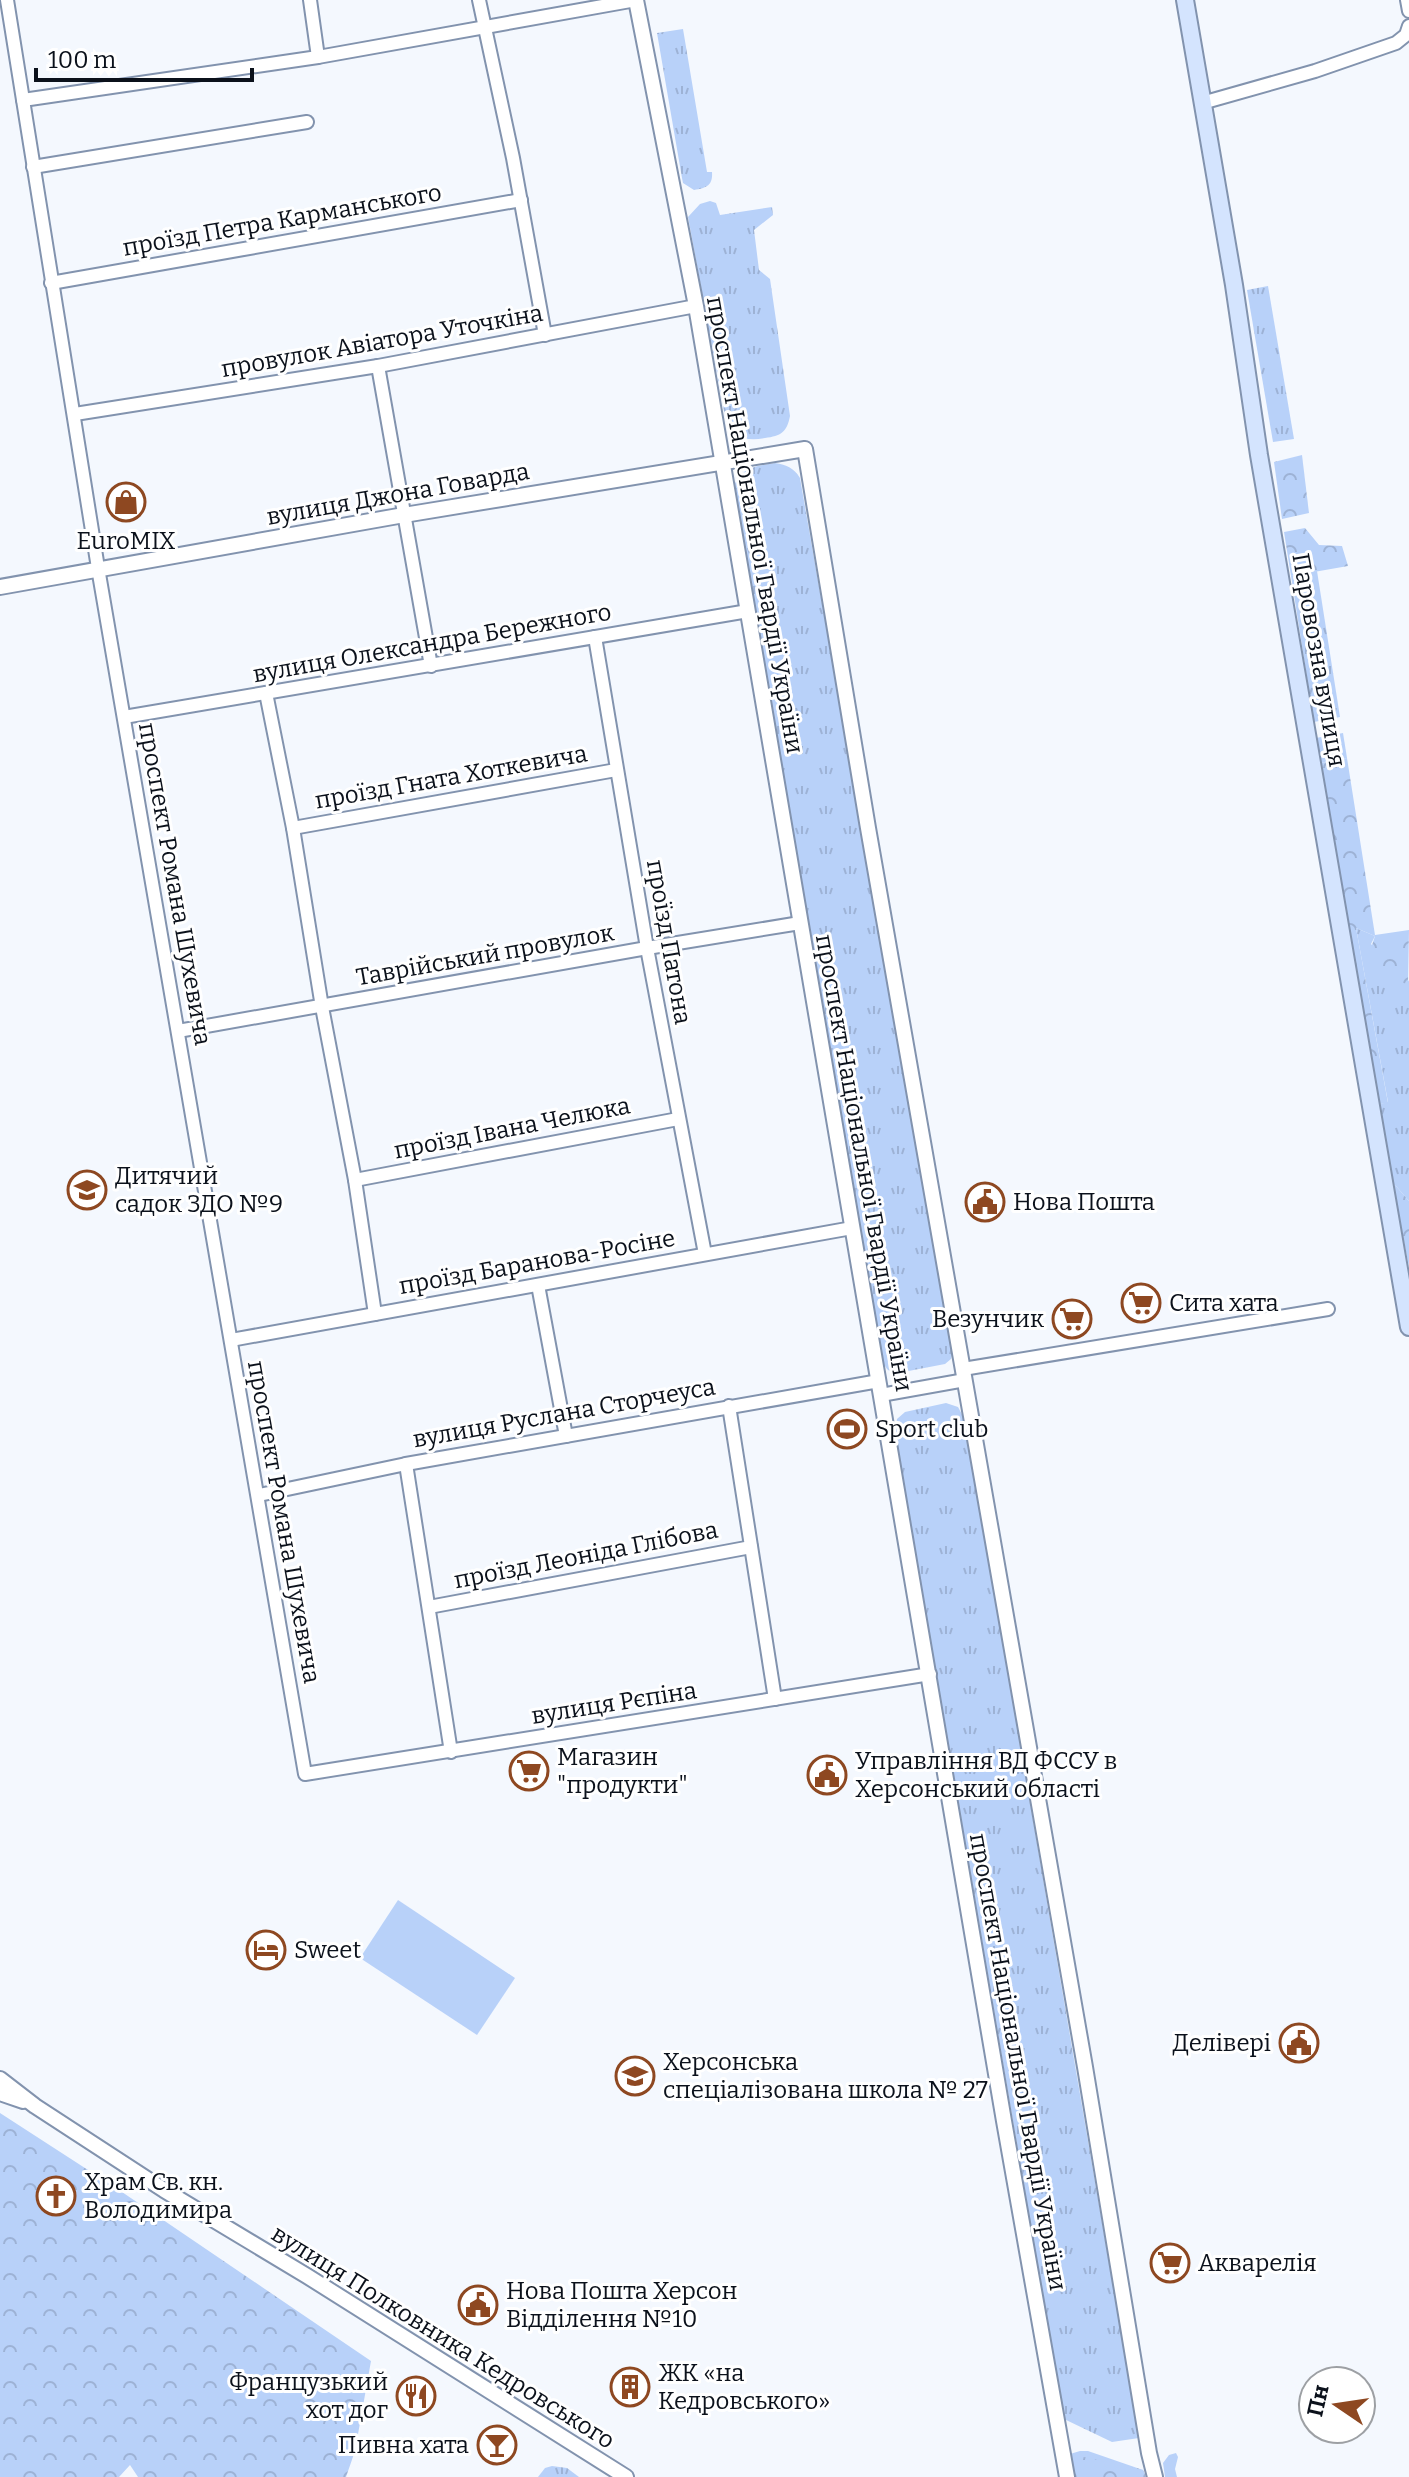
<svg xmlns="http://www.w3.org/2000/svg" width="1409" height="2477" viewBox="0 0 1409 2477" font-family="Bitter,serif">
<defs>
<pattern id="grass-tufts" width="24" height="20" patternUnits="userSpaceOnUse" patternTransform="scale(2)"><rect width="24" height="20" fill="#b8d1f9"/><path d="M3 7l-1-3M5 7V3M7 7l1-3M15 17l-1-3M17 17v-4M19 17l1-3" fill="none" stroke="#9db2d5"/></pattern>
<pattern id="forest-crowns" width="20" height="18" patternUnits="userSpaceOnUse" patternTransform="scale(2)"><rect width="20" height="18" fill="#b8d1f9"/><path d="M2 6a3 3 0 1 1 6 0M12 15a3 3 0 1 1 6 0" fill="none" stroke="#9db2d5"/></pattern>
</defs>
<rect width="100%" height="100%" fill="#f4f8fe"/>
<g fill="url(#grass-tufts)">
<path d="M683,29L707,172H712C713,185 707,188 694,190L683,183L682,178L657,33Z"/>
<path d="M710,201L716,203L720,215L772,207L773,215L754,230L759,270L770,279L790,416C787,432 781,436 765,438C745,442 732,437 725,417L688,217L700,204Z"/>
<path d="M1268,286L1294,439L1273,442L1247,290Z"/>
<path d="M775,463C787,465 794,468 800,478L953,1351L951,1359L945,1364L893,1374L887,1369L883,1363L734,486C742,467 757,466 775,463Z"/>
<path d="M1317,571L1340,717L1314,722L1291,576Z"/>
<path d="M1343,733L1347,758L1321,763L1316,738Z"/>
<path d="M1356,928L1375,936L1371,944L1407,983L1409,980V1201L1396,1186L1393,1185L1380,1104L1388,1102Z"/>
<path d="M946,1403L958,1407L964,1418L1139,2438L1112,2442L1064,2419L895,1433L897,1419L905,1412Z"/>
<path d="M1080,2451H1088L1143,2470L1146,2477H1074L1070,2454Z"/>
<path d="M1176,2453L1178,2457L1175,2469L1177,2477H1165L1163,2463L1169,2455Z"/>
<path d="M552,2466L567,2468L579,2477H538L545,2468Z"/>
</g>
<g fill="url(#forest-crowns)">
<path d="M1302,455L1309,513L1282,519L1274,462Z"/>
<path d="M1305,528L1319,545L1342,546L1348,566L1291,576L1284,532Z"/>
<path d="M1347,758L1375,935L1409,930L1408,984L1391,980L1367,960L1375,936L1356,928L1388,1103L1380,1104L1321,763Z"/>
<path d="M1393,1185L1396,1186L1409,1201V1267Z"/>
<path d="M0,2113L122,2192L371,2361L355,2451L346,2477H138L130,2465L119,2477H0Z"/>
<path d="M1070,2454L1143,2470L1146,2477H1074Z"/>
</g>
<path fill="#b8d1f9" d="M398,1900L515,1978L477,2035L360,1958Z"/>
<g fill="none" stroke-linecap="round" stroke-linejoin="round">
<g stroke="#8293ae" stroke-width="16">
<g id="minor">
<path d="M7,0L98,568L305,1774L930,1674"/>
<path d="M310,0L318,57"/>
<path d="M479,0L513,158L545,335"/>
<path d="M1407,0L1409,11"/>
<path d="M23,100L318,57L636,0"/>
<path d="M1202,103L1315,71L1396,43L1406,35L1409,26"/>
<path d="M33,167L307,122"/>
<path d="M51,283L521,200"/>
<path d="M378,366L431,666"/>
<path d="M75,414L378,366L696,306"/>
<path d="M595,637L647,948L705,1254"/>
<path d="M266,693L293,828L322,1007L355,1180L375,1314"/>
<path d="M124,717L748,611"/>
<path d="M293,828L616,770"/>
<path d="M178,1031L647,948L800,923"/>
<path d="M355,1180L678,1119"/>
<path d="M538,1285L566,1436"/>
<path d="M231,1340L852,1228"/>
<path d="M963,1369L1328,1309"/>
<path d="M881,1395L965,1380"/>
<path d="M729,1406L775,1699"/>
<path d="M406,1464L451,1752"/>
<path d="M259,1495L406,1464L879,1381"/>
<path d="M429,1607L751,1547"/>
</g>
</g>
<g stroke="#8293ae" stroke-width="18">
<g id="tertiary">
<path d="M636,0L696,306L1004,2121L1067,2477"/>
<path d="M0,587L404,515L805,449L868,828L1085,2067L1149,2453L1155,2477"/>
<path d="M0,2079L35,2106L164,2190L307,2276L626,2477"/>
<path d="M0,2093L23,2101"/>
</g>
</g>
<g stroke="#8293ae" stroke-width="20">
<path id="secondary" d="M1185,0L1234,285L1259,455L1409,1327"/>
</g>
<use href="#minor" stroke="#fff" stroke-width="12"/>
<use href="#tertiary" stroke="#fff" stroke-width="14"/>
<use href="#secondary" stroke="#d4e4fe" stroke-width="16"/>
</g>
<defs>
<g id="shop-ring" transform="scale(2)"><circle r="9.5" fill="#fff" stroke="#8e4821" stroke-width="1.5"/><path d="M-5-2.5h2.3a2.7 3.5 0 0 1 5.4 0H5L5.5 6h-11ZM-1.5-2.5h3a1.5 2.3 0 0 0-3 0Z" fill="#8e4821"/></g>
<g id="school-ring" transform="scale(2)"><circle r="9.5" fill="#fff" stroke="#8e4821" stroke-width="1.5"/><path d="M0-5L7-2L0 1L-7-2ZM-4 1L0 2.5L4 1V4Q0 6-4 4Z" fill="#8e4821"/></g>
<g id="civic-ring" transform="scale(2)"><circle r="9.5" fill="#fff" stroke="#8e4821" stroke-width="1.5"/><path d="M-.6-6.5H3V-4.5H.6V-3L4-1V1h2V6H-6V1h2V-1L-.6-3ZM-1.2 2.5V6h2.4V2.5Z" fill="#8e4821"/></g>
<g id="supermarket-ring" transform="scale(2)"><circle r="9.5" fill="#fff" stroke="#8e4821" stroke-width="1.5"/><path d="M-6-5.5h2.5l.6 2H6L4.5 2H-2.5L-4.4-4H-6ZM-1.5 3.2a1.3 1.3 0 1 0 .1 0ZM3 3.2a1.3 1.3 0 1 0 .1 0Z" fill="#8e4821"/></g>
<g id="stadium-ring" transform="scale(2)"><circle r="9.5" fill="#fff" stroke="#8e4821" stroke-width="1.5"/><path d="M0-5a6.5 5 0 1 0 0 10a6.5 5 0 1 0 0-10ZM-3.5-1.8h7v3.6h-7Z" fill="#8e4821"/></g>
<g id="hotel-ring" transform="scale(2)"><circle r="9.5" fill="#fff" stroke="#8e4821" stroke-width="1.5"/><path d="M-6-4.5h1.5V1H6V5H4.5V3h-9V5H-6ZM-4 0a1.8 1.8 0 1 1 3.6 0ZM.5 0V-2.5h3Q6-2.5 6 0Z" fill="#8e4821"/></g>
<g id="church-ring" transform="scale(2)"><circle r="9.5" fill="#fff" stroke="#8e4821" stroke-width="1.5"/><path d="M-1.2-6h2.4v3.5h3.3v2.4h-3.3V6h-2.4V-.1h-3.3v-2.4h3.3Z" fill="#8e4821"/></g>
<g id="building-ring" transform="scale(2)"><circle r="9.5" fill="#fff" stroke="#8e4821" stroke-width="1.5"/><path d="M-4-6H4V6H1V3H-1V6H-4ZM-2.5-4.3h1.7v1.8h-1.7ZM.8-4.3h1.7v1.8H.8ZM-2.5-1h1.7V.8h-1.7ZM.8-1h1.7V.8H.8Z" fill="#8e4821"/></g>
<g id="restaurant-ring" transform="scale(2)"><circle r="9.5" fill="#fff" stroke="#8e4821" stroke-width="1.5"/><path d="M-5-6h1v4h1v-4h1v4h1v-4h1v5L-1.5 .5V6h-2V.5L-5-1ZM5-6V6H3V1.5H1.5Q1.5-4 5-6Z" fill="#8e4821"/></g>
<g id="bar-ring" transform="scale(2)"><circle r="9.5" fill="#fff" stroke="#8e4821" stroke-width="1.5"/><path d="M-6-5H6L.8 .8V4.5H3.5V6h-7V4.5H-.8V.8Z" fill="#8e4821"/></g>
</defs>
<g fill-rule="evenodd">
<use href="#shop-ring" x="126" y="502"/>
<use href="#school-ring" x="87" y="1190"/>
<use href="#civic-ring" x="985" y="1202"/>
<use href="#supermarket-ring" x="1141" y="1303"/>
<use href="#supermarket-ring" x="1072" y="1319"/>
<use href="#stadium-ring" x="847" y="1429"/>
<use href="#supermarket-ring" x="529" y="1771"/>
<use href="#civic-ring" x="827" y="1775"/>
<use href="#hotel-ring" x="266" y="1950"/>
<use href="#civic-ring" x="1299" y="2043"/>
<use href="#school-ring" x="635" y="2076"/>
<use href="#church-ring" x="56" y="2196"/>
<use href="#supermarket-ring" x="1170" y="2263"/>
<use href="#civic-ring" x="478" y="2305"/>
<use href="#building-ring" x="630" y="2387"/>
<use href="#restaurant-ring" x="416" y="2396"/>
<use href="#bar-ring" x="497" y="2445"/>
</g>
<g text-anchor="middle" stroke-width="6" stroke-linejoin="round" paint-order="stroke">
<g font-size="24" fill="#0b111b" stroke="#fff">
<text transform="translate(282 220) rotate(-10)" y="8">проїзд Петра Карманського</text>
<text transform="translate(382 341) rotate(-10)" y="8">провулок Авіатора Уточкіна</text>
<text transform="translate(398 494) rotate(-10)" y="8">вулиця Джона Говарда</text>
<text transform="translate(755 525) rotate(80)" y="8">проспект Національної Гвардії України</text>
<text transform="translate(432 643) rotate(-10)" y="8">вулиця Олександра Бережного</text>
<text transform="translate(1319 660) rotate(80)" y="8">Паровозна вулиця</text>
<text transform="translate(451 777) rotate(-10)" y="8">проїзд Гната Хоткевича</text>
<text transform="translate(175 884) rotate(80)" y="8">проспект Романа Шухевича</text>
<text transform="translate(669 942) rotate(80)" y="8">проїзд Патона</text>
<text transform="translate(485 955) rotate(-10)" y="8">Таврійський провулок</text>
<text transform="translate(512 1128) rotate(-11)" y="8">проїзд Івана Челюка</text>
<text transform="translate(864 1163) rotate(80)" y="8">проспект Національної Гвардії України</text>
<text transform="translate(537 1262) rotate(-10)" y="8">проїзд Баранова-Росіне</text>
<text transform="translate(564 1413) rotate(-10)" y="8">вулиця Руслана Сторчеуса</text>
<text transform="translate(284 1522) rotate(80)" y="8">проспект Романа Шухевича</text>
<text transform="translate(586 1555) rotate(-11)" y="8">проїзд Леоніда Глібова</text>
<text transform="translate(614 1703) rotate(-9)" y="8">вулиця Рєпіна</text>
<text transform="translate(1018 2062) rotate(80)" y="8">проспект Національної Гвардії України</text>
<text transform="translate(443 2337) rotate(32)" y="8">вулиця Полковника Кедровського</text>
</g>
<g font-size="24" fill="#0b111b" stroke="#fff" text-anchor="start">
<text x="126" y="549" text-anchor="middle">EuroMIX</text>
<text x="115" y="1184">Дитячий<tspan x="115" dy="28">садок ЗДО №9</tspan></text>
<text x="1013" y="1210">Нова Пошта</text>
<text x="1169" y="1311">Сита хата</text>
<text x="1044" y="1327" text-anchor="end">Везунчик</text>
<text x="875" y="1437">Sport club</text>
<text x="557" y="1765">Магазин<tspan x="557" dy="28">"продукти"</tspan></text>
<text x="855" y="1769">Управління ВД ФССУ в<tspan x="855" dy="28">Херсонський області</tspan></text>
<text x="294" y="1958">Sweet</text>
<text x="1271" y="2051" text-anchor="end">Делівері</text>
<text x="663" y="2070">Херсонська<tspan x="663" dy="28">спеціалізована школа № 27</tspan></text>
<text x="84" y="2190">Храм Св. кн.<tspan x="84" dy="28">Володимира</tspan></text>
<text x="1198" y="2271">Акварелія</text>
<text x="506" y="2299">Нова Пошта Херсон<tspan x="506" dy="28">Відділення №10</tspan></text>
<text x="658" y="2381">ЖК «на<tspan x="658" dy="28">Кедровського»</tspan></text>
<text x="388" y="2390" text-anchor="end">Французький<tspan x="388" dy="28">хот дог</tspan></text>
<text x="469" y="2453" text-anchor="end">Пивна хата</text>
</g>
</g>
<g transform="translate(1337 2405) rotate(283)"><circle r="38" fill="#ffffff" stroke="#9da0a4" stroke-width="2"/>
<path d="M0-6L14 30L0 20L-14 30Z" fill="#8e4821"/>
<text y="-12" font-size="22" font-weight="bold" text-anchor="middle" fill="#0b111b">Пн</text>
</g>
<path d="M36 68v12h216v-12" fill="none" stroke="#0b111b" stroke-width="4"/>
<text x="48" y="68" font-size="24" fill="#0b111b" stroke="#ffffff" stroke-width="6" paint-order="stroke">100 m</text>
</svg>
